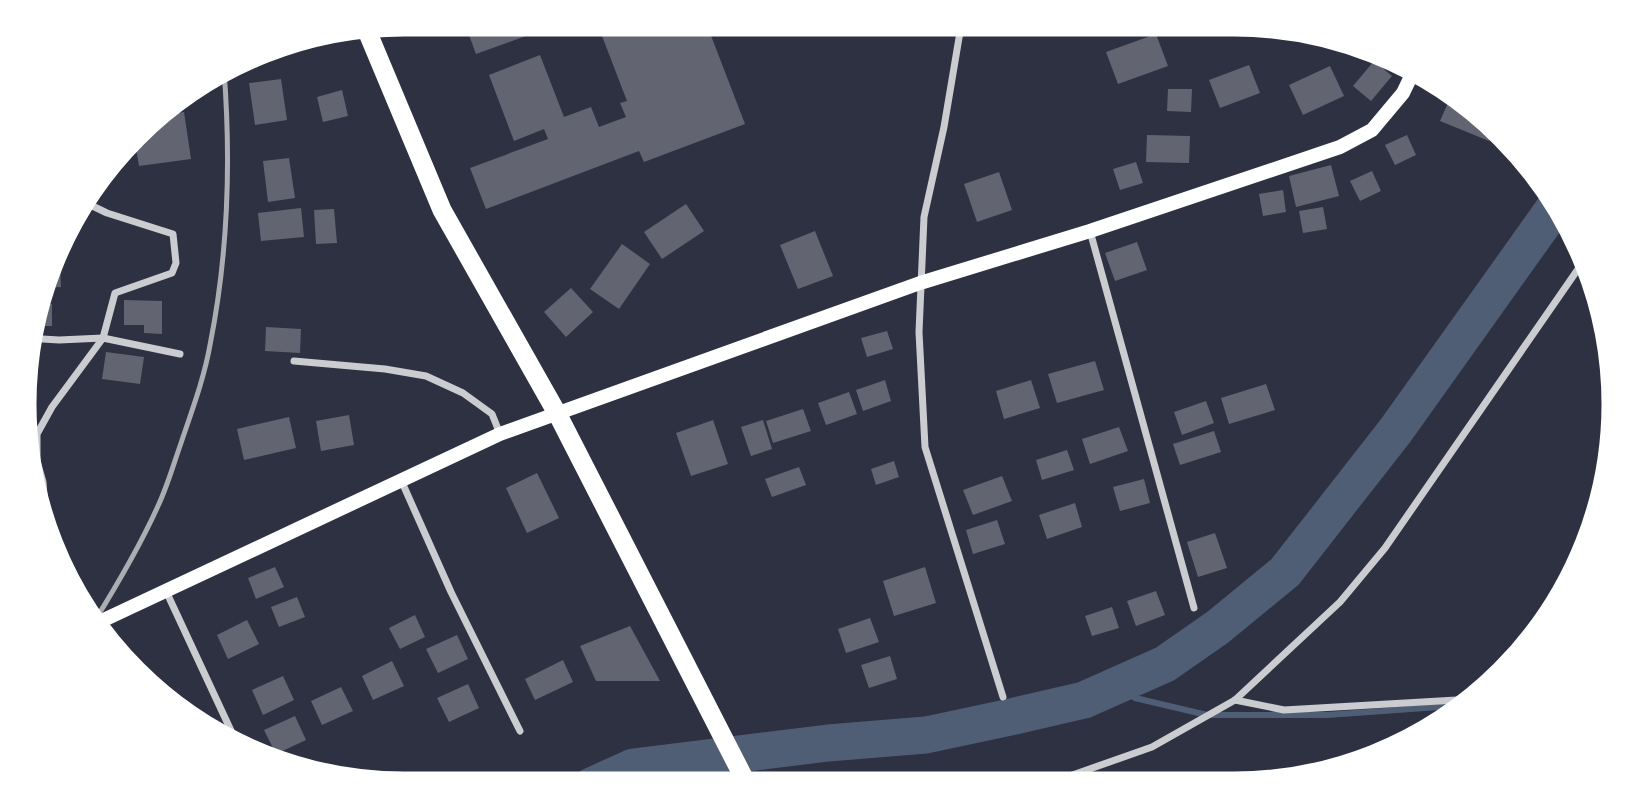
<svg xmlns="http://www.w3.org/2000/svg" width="1637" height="807" viewBox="0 0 1637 807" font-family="'Times New Roman',serif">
<rect width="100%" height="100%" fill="#2d3142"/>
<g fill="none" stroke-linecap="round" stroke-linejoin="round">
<path stroke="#4f5d75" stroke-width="6" d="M1117,686L1135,698L1207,715H1327L1467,705"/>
<path stroke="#4f5d75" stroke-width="37" d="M591,786L633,767L828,743L926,735L1006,718L1084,700L1165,664L1218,627L1285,572L1396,430L1555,207"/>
</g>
<g fill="#626471">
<path d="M463,19H570V20L476,54Z"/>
<path d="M606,19L705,20L745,124L644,162L639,151L486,209L470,168L548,139L544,129L514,141L489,75L540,55L564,117L591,107L599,127L626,117L620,103L627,101L597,23Z"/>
<path d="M1156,34L1168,66L1118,84L1106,52Z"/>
<path d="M270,45L271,55L247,57Z"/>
<path d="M1374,61L1392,76L1371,101L1353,86Z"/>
<path d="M1249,65L1260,93L1220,108L1209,80Z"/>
<path d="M1330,66L1344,96L1303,115L1289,85Z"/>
<path d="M281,79L287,120L255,125L249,83Z"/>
<path d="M1168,89H1192L1191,112L1167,111Z"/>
<path d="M342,90L348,116L323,122L317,97Z"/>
<path d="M1451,96L1494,128L1489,141L1440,121Z"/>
<path d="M184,112L191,159L139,166L134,137L153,117Z"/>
<path d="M1147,135L1190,136L1189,163L1146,162Z"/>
<path d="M1407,135L1416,155L1395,165L1385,145Z"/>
<path d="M289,158L295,198L268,202L263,161Z"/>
<path d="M1136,162L1143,183L1120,190L1113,169Z"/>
<path d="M1331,165L1339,196L1296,207L1289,176Z"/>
<path d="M1372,171L1381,191L1360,201L1350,181Z"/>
<path d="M999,172L1012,210L977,222L964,184Z"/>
<path d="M1283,190L1286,212L1263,216L1259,194Z"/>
<path d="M686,204L704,231L662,259L644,232Z"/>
<path d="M1323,207L1327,229L1303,233L1299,211Z"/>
<path d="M301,208L304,237L261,241L258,213Z"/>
<path d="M334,209L337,243L316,244L314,210Z"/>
<path d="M815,231L833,276L798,289L780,245Z"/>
<path d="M1137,242L1147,270L1115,281L1105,253Z"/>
<path d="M622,244L650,264L619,309L590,289Z"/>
<path d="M52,266H60L61,287L44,288Z"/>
<path d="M571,288L593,312L566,337L544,312Z"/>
<path d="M124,300L162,301V334L144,333V325H124Z"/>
<path d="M37,304H52V326H28Z"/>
<path d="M266,327L301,329L300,353L265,351Z"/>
<path d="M887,331L893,349L867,357L861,338Z"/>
<path d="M106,352L144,357L140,384L102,379Z"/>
<path d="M1095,361L1104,390L1057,403L1048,374Z"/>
<path d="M885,380L891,401L863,411L856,390Z"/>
<path d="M1031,380L1040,408L1004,419L996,391Z"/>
<path d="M1266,384L1275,410L1229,424L1221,398Z"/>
<path d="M849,392L857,414L826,425L818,403Z"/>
<path d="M1206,401L1214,423L1182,435L1174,412Z"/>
<path d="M803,409L811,431L773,443L766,421Z"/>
<path d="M349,415L354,445L321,451L316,421Z"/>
<path d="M289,417L296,448L244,460L237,429Z"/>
<path d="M713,420L728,464L691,476L676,433Z"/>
<path d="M763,420L772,449L751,456L741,427Z"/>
<path d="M1119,427L1128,451L1090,464L1082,439Z"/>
<path d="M1214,431L1221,452L1180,465L1173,444Z"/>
<path d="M1067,450L1074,470L1042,480L1036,460Z"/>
<path d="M894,461L899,477L876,485L871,469Z"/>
<path d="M799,467L806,485L772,497L765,479Z"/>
<path d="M537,473L559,518L527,533L506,488Z"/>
<path d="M1002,476L1012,501L973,515L963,490Z"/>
<path d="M1144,479L1150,503L1120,511L1113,487Z"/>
<path d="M1075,503L1082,527L1047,539L1039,515Z"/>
<path d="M997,520L1005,544L973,554L966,530Z"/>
<path d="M1215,533L1227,568L1198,577L1187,542Z"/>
<path d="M275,567L284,587L256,599L248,578Z"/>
<path d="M925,567L936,603L894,616L883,581Z"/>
<path d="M1156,591L1165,615L1136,626L1127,601Z"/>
<path d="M297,597L305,617L279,627L271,607Z"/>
<path d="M1112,607L1119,628L1092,636L1085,616Z"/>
<path d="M415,615L425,637L400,649L389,628Z"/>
<path d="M870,618L879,642L846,653L838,629Z"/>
<path d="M247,620L259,644L228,659L217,635Z"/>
<path d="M630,626L660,681H596L580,646Z"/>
<path d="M457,635L468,659L438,673L426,649Z"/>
<path d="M890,656L897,679L869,688L861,665Z"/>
<path d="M563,660L573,682L535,700L525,679Z"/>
<path d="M392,661L404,686L373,700L362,676Z"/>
<path d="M283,676L294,700L263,715L252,690Z"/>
<path d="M468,684L479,708L449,722L437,698Z"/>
<path d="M341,687L353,711L322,725L311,701Z"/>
<path d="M295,716L306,740L276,754L264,730Z"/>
</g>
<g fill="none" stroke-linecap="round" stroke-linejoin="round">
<g stroke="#caccd0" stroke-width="7">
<path d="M962,20L944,127L924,217L919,332L925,447L1003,697"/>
<path d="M1090,231L1194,608"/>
<path d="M26,338L59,340L103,338L180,354"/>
<path d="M294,361L385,369L426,376L463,393L492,414L500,434"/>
<path d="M401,480L451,592L520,731"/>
<path d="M47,534L43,482L37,461V434L52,407L103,338L115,293L172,273L176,263L173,234L107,213L80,200"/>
<path d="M166,591L240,750"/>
<path d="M1235,700L1284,710L1474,699"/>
<path d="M1033,785L1064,778L1152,747L1235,700L1340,602L1385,548L1585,259"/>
</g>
<path stroke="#fff" stroke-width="14" d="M95,624L500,434L920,283L1090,231L1340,147L1372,130L1403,93L1415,68"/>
<path stroke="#fff" stroke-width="19" d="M365,26L442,210L558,415L748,786"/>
<path stroke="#abadb3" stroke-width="5" d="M94,622C117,585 140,546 158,506C167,487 173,466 180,446C191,413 204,379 210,345C228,255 231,161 224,70"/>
</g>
<path d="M0 0H1637V807H0ZM404 32H1234A372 372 0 0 1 1606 404V404A372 372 0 0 1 1234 776H404A372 372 0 0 1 32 404V404A372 372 0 0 1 404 32Z" fill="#fff" fill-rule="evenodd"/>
<path fill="none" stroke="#fff" stroke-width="9" d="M404 32H1234A372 372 0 0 1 1606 404V404A372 372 0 0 1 1234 776H404A372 372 0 0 1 32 404V404A372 372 0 0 1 404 32Z"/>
</svg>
